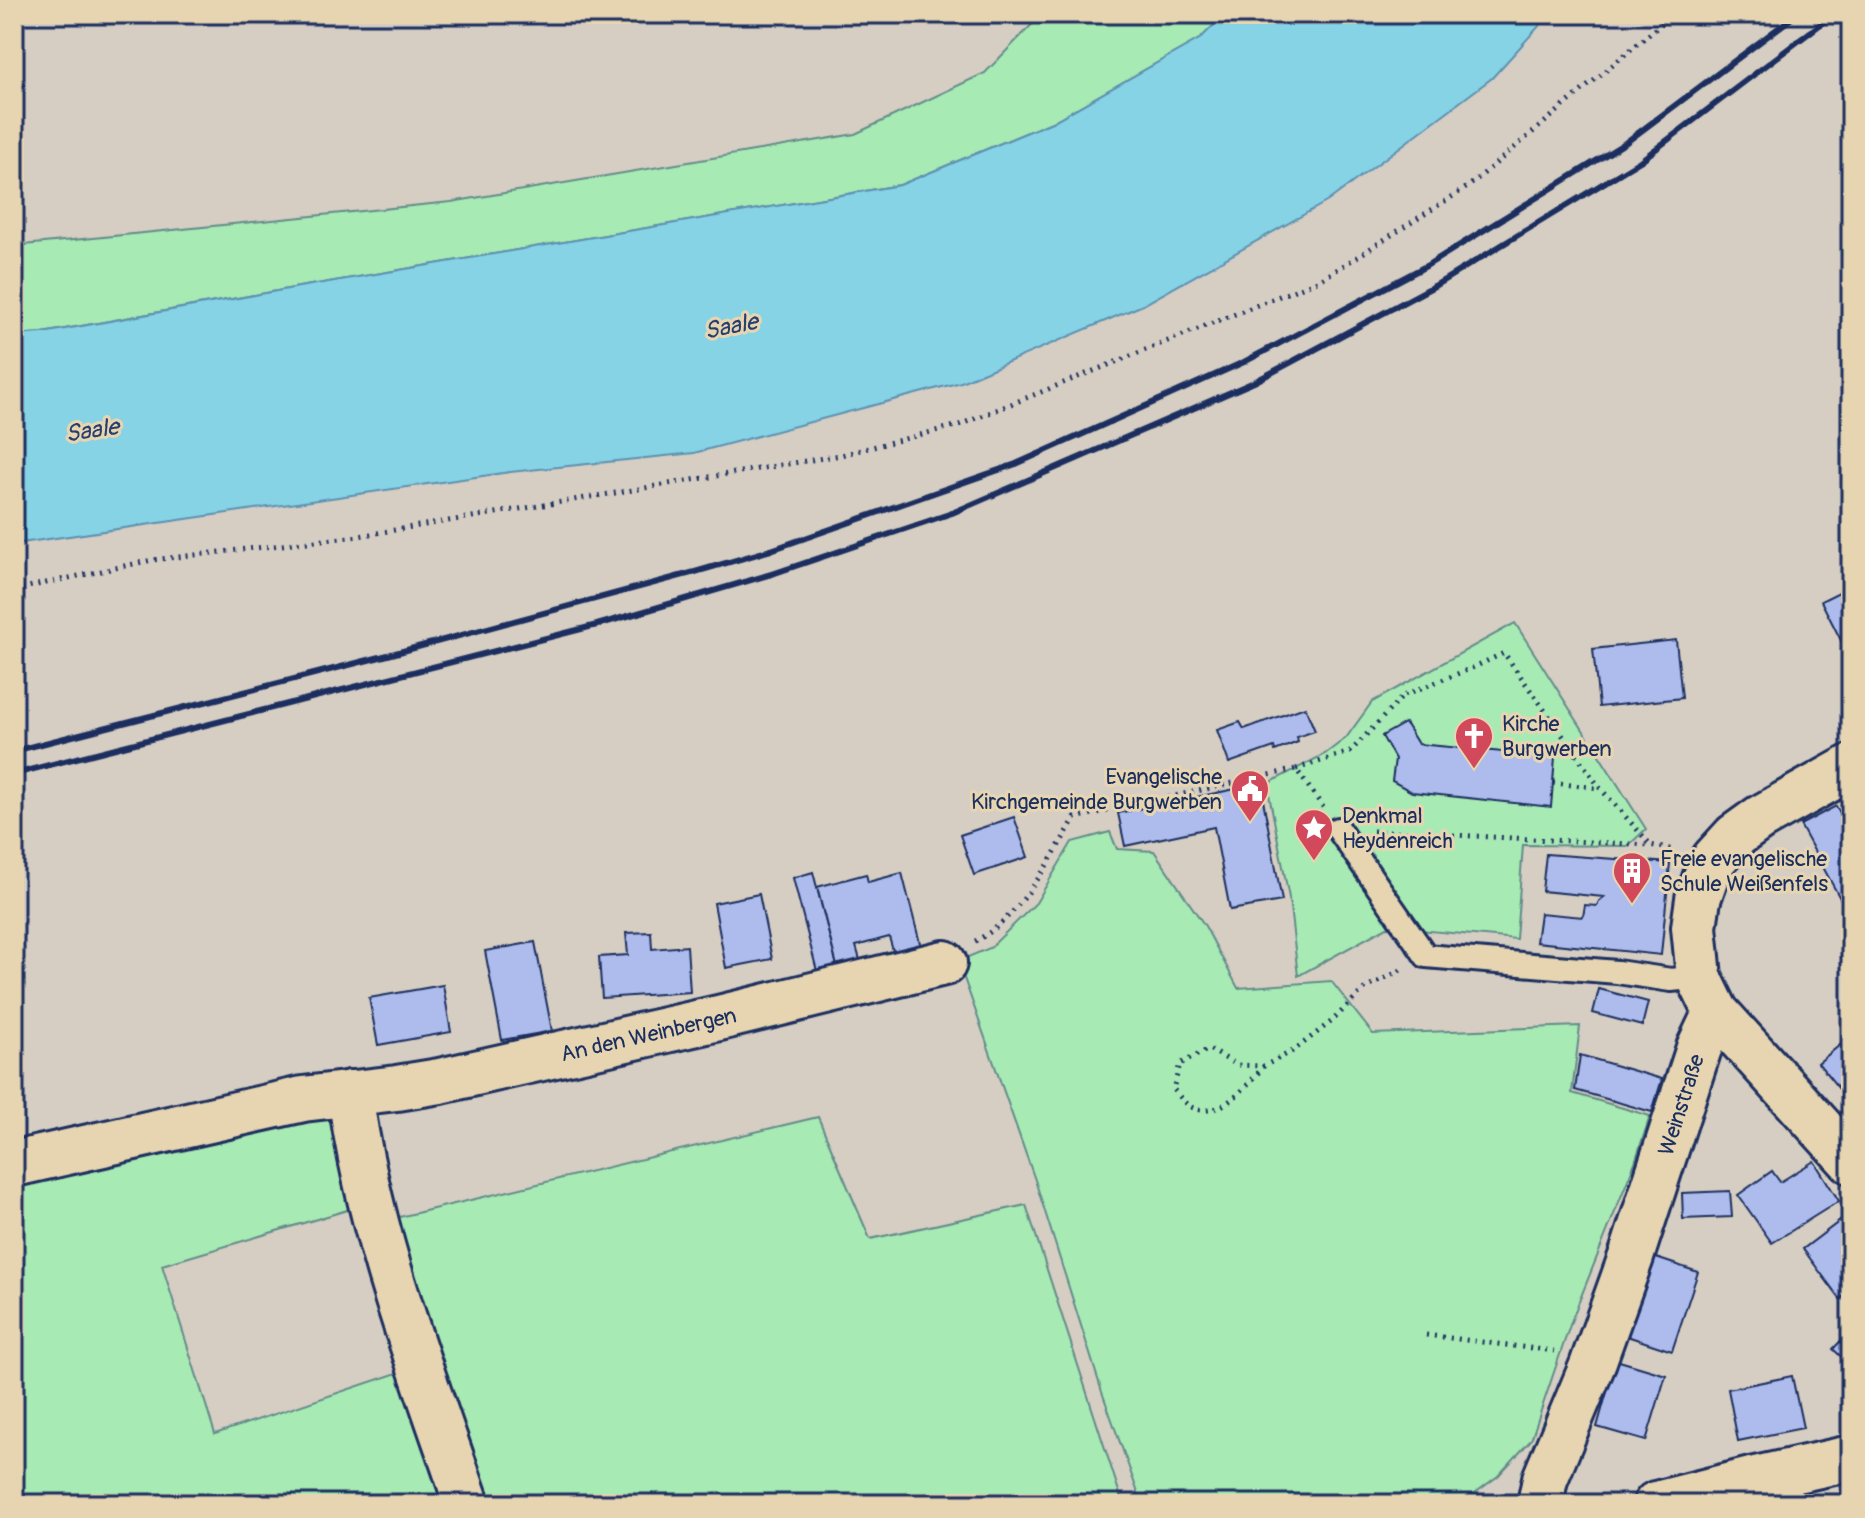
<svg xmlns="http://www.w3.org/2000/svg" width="1865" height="1518" viewBox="0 0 1865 1518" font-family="Pangolin,sans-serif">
<rect width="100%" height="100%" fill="#d6cec3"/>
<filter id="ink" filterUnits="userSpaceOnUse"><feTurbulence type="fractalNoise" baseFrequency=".0125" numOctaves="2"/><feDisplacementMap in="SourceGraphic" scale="16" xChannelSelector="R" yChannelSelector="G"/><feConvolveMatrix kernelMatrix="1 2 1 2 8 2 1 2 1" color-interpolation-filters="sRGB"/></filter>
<g filter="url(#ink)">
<g fill="#a8eab4" stroke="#628c89" stroke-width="2">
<path d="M1042,14H1225L1201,38L1052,122L900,185L299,287L42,333L14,335V246L451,202L855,134L985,73Z"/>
<path d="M1515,623L1646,829L1628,846L1523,845L1516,939L1387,927L1298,976L1289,898L1267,784L1325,754L1346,738L1372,702Z"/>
<path d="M1110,832L1117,849L1154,851L1205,926L1238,988L1331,981L1373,1034L1580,1026L1572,1093L1650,1116L1635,1162L1572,1319L1531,1440L1498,1476L1460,1504H1142L1102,1392L1035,1180L958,961L990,948L1036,903L1072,842Z"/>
<path d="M329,1111L354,1208L162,1265L215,1434L403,1371L446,1504H14V1178Z"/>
<path d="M818,1117L870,1239L1026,1205L1123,1504H484L387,1220Z"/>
</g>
<path fill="#87d3e6" stroke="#5c91b0" stroke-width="2" d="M1225,14H1550L1492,78L1328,201L1143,305L961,382L694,453L510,472L14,544V335L43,333L299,287L900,185L1052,122L1201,38Z"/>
<g fill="#adbcec" stroke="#1b2f5e" stroke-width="2">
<path d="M1851,586V660L1821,601Z"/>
<path d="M1676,640L1682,698L1599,707L1593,649Z"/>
<path d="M1305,707L1315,731L1297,737L1298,742L1275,751L1274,747L1229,763L1217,730L1240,722L1244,729Z"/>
<path d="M1405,723L1418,744L1555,757L1551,807L1412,792L1392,781L1395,759L1382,736Z"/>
<path d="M1260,784L1282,901L1230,910L1214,827L1125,846L1118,813Z"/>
<path d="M1836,806L1851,835V897L1842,902L1800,825Z"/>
<path d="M1014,817L1028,857L974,875L960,835Z"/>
<path d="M1546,854L1670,863L1661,955L1536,942L1540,913L1583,917L1585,905L1597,906L1599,901L1604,897L1542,891Z"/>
<path d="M813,872L837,966L817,971L793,878Z"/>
<path d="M902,873L921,947L894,954L889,937L856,946L860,960L837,966L817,887L866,874L868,882Z"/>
<path d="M759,894L772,959L726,968L714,903Z"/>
<path d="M651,932L652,949L687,946L690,992L602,998L599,957L628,955L626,933Z"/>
<path d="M535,942L552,1031L502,1040L485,951Z"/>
<path d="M443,985L451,1032L378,1045L369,998Z"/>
<path d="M1599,989L1648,1002L1642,1026L1593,1013Z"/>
<path d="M1851,1036V1104L1818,1063Z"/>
<path d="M1580,1055L1662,1079L1652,1112L1575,1090Z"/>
<path d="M1814,1161L1839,1201L1772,1243L1738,1195L1772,1171L1780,1182Z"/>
<path d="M1730,1191L1732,1217L1683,1219L1682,1193Z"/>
<path d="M1848,1215L1851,1219V1291L1840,1299L1803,1249Z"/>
<path d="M1650,1256L1698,1272L1672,1351L1624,1335Z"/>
<path d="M1851,1330V1366L1833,1349Z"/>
<path d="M1616,1360L1666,1375L1646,1441L1597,1427Z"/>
<path d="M1792,1376L1803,1428L1738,1441L1728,1389Z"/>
</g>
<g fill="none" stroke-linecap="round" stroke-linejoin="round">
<g stroke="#1b2f5e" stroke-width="28">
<path id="service" d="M1338,829L1426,956L1617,972L1671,980L1699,977"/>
</g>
<g stroke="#1b2f5e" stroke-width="50">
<g id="minor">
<path d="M1851,767L1760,818L1735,836L1714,859L1705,879L1698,899L1694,927L1699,977L1716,1012L1851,1161"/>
<path d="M350,1093C369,1235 421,1369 467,1504"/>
<path id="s1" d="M14,1164L303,1099L397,1088L440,1081L719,1018L944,963"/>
<path id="s2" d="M1540,1504L1545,1479L1592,1366L1631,1257L1699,1048L1716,1012"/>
</g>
</g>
<g stroke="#1b2f5e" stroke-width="50">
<path id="secondary" d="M1656,1504L1751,1480L1851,1458"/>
</g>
<g stroke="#1b2f5e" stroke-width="5" stroke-dasharray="2 6" stroke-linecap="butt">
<path d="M14,590L152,560L359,536L841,455L959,425L1322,279L1469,186L1673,14"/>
<path d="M1296,769L1350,752L1404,695L1472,668L1504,653L1600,788L1650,844"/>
<path d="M1553,783L1599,788"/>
<path d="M1373,831L1650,845L1674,850"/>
<path d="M975,941C1019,920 1051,858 1075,818L1296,769L1323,807"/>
<path d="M1264,1066C1247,1085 1221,1121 1191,1107C1185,1104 1178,1094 1173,1089L1180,1064L1209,1049L1237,1065L1264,1066L1293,1051L1332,1021L1363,990L1401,970"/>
<path d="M1426,1335L1554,1351"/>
</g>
<use href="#service" stroke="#e7d5b2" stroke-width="22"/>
<use href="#minor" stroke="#e7d5b2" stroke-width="44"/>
<use href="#secondary" stroke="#e7d5b2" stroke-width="44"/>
<g stroke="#1b2f5e" stroke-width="6">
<path d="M14,751L388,655L695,572L771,550L1016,464L1244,362L1426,266L1625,143L1797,14"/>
<path d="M14,774L597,625L775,573L952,513L1254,382L1436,285L1640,161L1834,14"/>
</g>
</g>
</g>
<defs>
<g id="church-pin" transform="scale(2)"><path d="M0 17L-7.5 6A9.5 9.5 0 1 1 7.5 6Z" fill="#d1495b" stroke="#e7d5b2"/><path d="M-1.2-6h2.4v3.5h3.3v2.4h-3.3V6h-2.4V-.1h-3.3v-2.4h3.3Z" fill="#fff"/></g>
<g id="civic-pin" transform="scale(2)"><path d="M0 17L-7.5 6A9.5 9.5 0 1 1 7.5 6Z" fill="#d1495b" stroke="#e7d5b2"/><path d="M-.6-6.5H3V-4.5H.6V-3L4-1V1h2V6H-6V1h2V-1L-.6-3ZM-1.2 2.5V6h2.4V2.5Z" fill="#fff"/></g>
<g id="sight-pin" transform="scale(2)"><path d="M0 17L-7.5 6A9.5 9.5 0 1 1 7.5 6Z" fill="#d1495b" stroke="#e7d5b2"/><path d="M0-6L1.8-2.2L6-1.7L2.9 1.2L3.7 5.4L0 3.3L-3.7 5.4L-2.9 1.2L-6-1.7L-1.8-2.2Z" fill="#fff"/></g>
<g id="building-pin" transform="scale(2)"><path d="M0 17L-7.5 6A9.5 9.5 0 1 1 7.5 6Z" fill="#d1495b" stroke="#e7d5b2"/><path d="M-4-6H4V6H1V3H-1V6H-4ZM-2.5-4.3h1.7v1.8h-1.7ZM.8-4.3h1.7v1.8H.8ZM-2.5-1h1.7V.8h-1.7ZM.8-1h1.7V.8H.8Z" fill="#fff"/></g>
</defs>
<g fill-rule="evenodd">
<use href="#church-pin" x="1474" y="736"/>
<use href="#civic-pin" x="1250" y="789"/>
<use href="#sight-pin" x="1314" y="828"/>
<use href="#building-pin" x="1632" y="871"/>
</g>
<g text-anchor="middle" stroke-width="6" stroke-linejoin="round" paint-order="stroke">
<g font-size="22" fill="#1b2f5e" stroke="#e7d5b2" text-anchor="start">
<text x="1502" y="731">Kirche<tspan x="1502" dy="25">Burgwerben</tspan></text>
<text x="1222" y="784" text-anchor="end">Evangelische<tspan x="1222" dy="25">Kirchgemeinde Burgwerben</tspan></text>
<text x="1342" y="823">Denkmal<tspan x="1342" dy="25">Heydenreich</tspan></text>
<text x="1660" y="866">Freie evangelische<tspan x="1660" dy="25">Schule Weißenfels</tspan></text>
</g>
<g font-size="22" fill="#1b2f5e" stroke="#e7d5b2">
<text dy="8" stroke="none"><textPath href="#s1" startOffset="648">An den Weinbergen</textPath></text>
<text dy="8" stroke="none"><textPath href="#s2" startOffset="424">Weinstraße</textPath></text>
</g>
<g font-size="24" font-style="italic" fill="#263f6c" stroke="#e7d5b2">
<text transform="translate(731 326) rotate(-11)" y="8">Saale</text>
<text transform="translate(92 430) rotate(-8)" y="8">Saale</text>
</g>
</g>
<rect width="1865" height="1518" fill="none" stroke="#e7d5b2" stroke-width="48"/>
<rect x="24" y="24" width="1817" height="1470" fill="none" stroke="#1b2f5e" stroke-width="3" filter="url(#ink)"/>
</svg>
